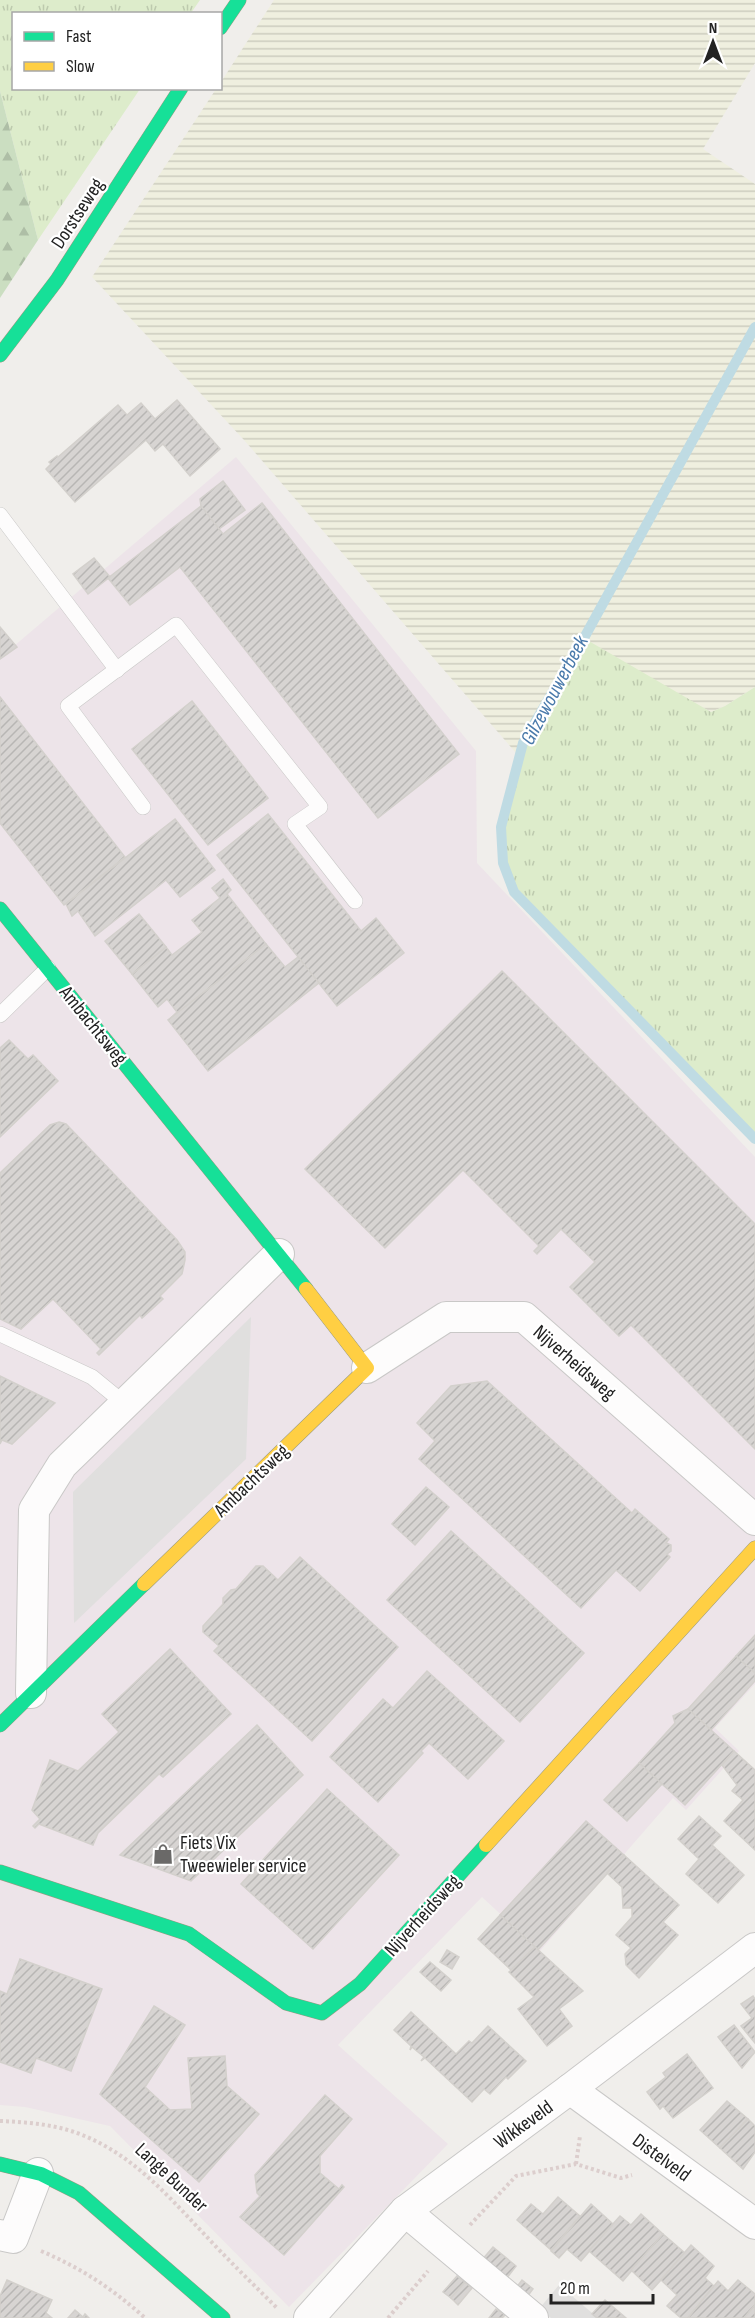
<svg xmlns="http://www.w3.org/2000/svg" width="755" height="2318" viewBox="0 0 755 2318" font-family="'Sofia Sans Condensed',sans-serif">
<defs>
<pattern id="farmland-rules" width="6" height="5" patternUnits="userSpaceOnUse" patternTransform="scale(1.5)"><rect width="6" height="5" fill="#efefdf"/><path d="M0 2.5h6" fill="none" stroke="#cdcdbf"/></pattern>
<pattern id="grass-tufts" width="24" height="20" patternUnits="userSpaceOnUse" patternTransform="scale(1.5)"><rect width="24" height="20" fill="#ddeccb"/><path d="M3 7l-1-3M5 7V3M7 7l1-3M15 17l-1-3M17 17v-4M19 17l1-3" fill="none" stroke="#bdcaae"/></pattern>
<pattern id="forest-firs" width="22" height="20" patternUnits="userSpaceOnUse" patternTransform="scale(1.5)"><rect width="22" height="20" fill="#cbdec1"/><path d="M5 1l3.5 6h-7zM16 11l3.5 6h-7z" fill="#aebea6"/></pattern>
<pattern id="building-hatch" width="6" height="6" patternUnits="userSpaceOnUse" patternTransform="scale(1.5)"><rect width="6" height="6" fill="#d7d4d2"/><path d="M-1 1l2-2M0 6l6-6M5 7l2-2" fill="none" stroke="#b8b6b4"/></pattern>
</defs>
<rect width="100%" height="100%" fill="#f0eeeb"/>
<path fill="#ede4e9" d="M236,457L476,751L477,863L755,1157V1684L715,1728L739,1751L686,1810L673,1798L540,1951L482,1897L338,2045L448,2144L289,2307L110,2126L25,2107L0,2105V658Z"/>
<path fill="url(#farmland-rules)" d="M274,0H755V63L703,149L755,184V687L725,706L711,712L667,688L529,740L516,753L244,440L92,277L216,89L220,88L221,82Z"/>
<g fill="url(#grass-tufts)">
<path d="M0,0H200L191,13L14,14V88L140,89L38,240L0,91Z"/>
<path d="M587,640L711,712L725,706L755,687V1138L567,949L517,888L506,861L504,828L516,753L529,740Z"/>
</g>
<path fill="url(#forest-firs)" d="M0,91L38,240L0,298Z"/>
<g fill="#e0dfde">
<path d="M251,1317L246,1459L74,1623L73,1492Z"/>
<path d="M559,2285L598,2318H551L539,2309Z"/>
</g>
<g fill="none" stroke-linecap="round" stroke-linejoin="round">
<path stroke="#bfdbe3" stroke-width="10" d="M755,327L584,638L523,743L501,827L503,863L514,892L755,1139"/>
</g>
<g fill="url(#building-hatch)" stroke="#d3d0cc" stroke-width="1.5">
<path d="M177,400L220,449L190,476L163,444L155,451L146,440L75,502L46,469L51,464L49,462L57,456L58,457L118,405L127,415L141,403L155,419Z"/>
<path d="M223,481L245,510L219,529L201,506L200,499Z"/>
<path d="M262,503L459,754L378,818L180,567L130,605L108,578L201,506L223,534Z"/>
<path d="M94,558L110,577L88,594L73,574Z"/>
<path d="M0,627L17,647L0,659Z"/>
<path d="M0,697L125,857L64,905L0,823Z"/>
<path d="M192,701L268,798L208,845L132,749Z"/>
<path d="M268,814L361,931L376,918L404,953L337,1006L217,855Z"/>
<path d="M175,819L215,870L180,897L166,880L95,936L78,911L72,916L66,904Z"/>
<path d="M223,879L231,890L227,894L266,944L170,1019L177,1012L167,999L158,1007L132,974L166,947L172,955L202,932L192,920L220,898L212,888Z"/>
<path d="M139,914L166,947L132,974L105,941Z"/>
<path d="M266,944L285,967L298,957L319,983L208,1071L168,1020Z"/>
<path d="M502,971L755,1224V1449L631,1325L619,1336L570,1287L595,1262L561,1229L537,1254L534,1251L539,1246L463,1170L385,1248L305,1169Z"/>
<path d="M9,1040L28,1059L33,1055L58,1081L0,1137V1048Z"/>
<path d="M59,1122L66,1124L177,1240L185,1252V1260L182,1274L160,1296L163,1299L142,1318L140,1315L99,1355L97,1353L101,1349L53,1299L21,1329L0,1319V1173L50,1125Z"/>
<path d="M0,1376L55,1403L12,1444L2,1440L0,1444Z"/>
<path d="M487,1381L632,1513L635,1509L669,1539L666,1543L671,1545V1551L667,1554L670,1557L640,1591L616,1570L581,1608L419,1459L435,1441L417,1423L451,1386Z"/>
<path d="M426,1487L449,1507L415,1545L392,1524Z"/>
<path d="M451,1531L584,1653L520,1722L387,1600Z"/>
<path d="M300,1557L398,1647L312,1741L214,1651L219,1646L203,1632V1626L223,1604V1598L231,1590L236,1589L256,1566H263L278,1580Z"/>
<path d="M755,1635V1673L736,1656Z"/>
<path d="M170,1649L231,1714L163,1777L159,1774L98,1833L93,1845L39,1824L35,1828L33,1826L40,1819L32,1810L50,1760L78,1771L119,1732L102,1714Z"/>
<path d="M736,1656L755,1673V1681L711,1730L688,1709Z"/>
<path d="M427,1671L504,1741L468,1779L429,1743L421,1751L423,1753L378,1802L330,1757L383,1699L393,1708Z"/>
<path d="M688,1709L734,1751L685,1805L639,1763L675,1723L673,1716Z"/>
<path d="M257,1725L303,1775L191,1881L120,1855Z"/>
<path d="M734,1751L755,1770V1850L724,1821L743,1800L732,1791L737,1785L722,1765Z"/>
<path d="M639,1763L662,1784L627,1821L604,1800Z"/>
<path d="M327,1789L399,1855L313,1949L241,1884Z"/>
<path d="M699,1816L721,1836L712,1845L744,1875L718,1903L686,1874L699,1859L678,1839Z"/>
<path d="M586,1821L624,1855L538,1950L500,1915Z"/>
<path d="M624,1855L679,1905L663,1922L678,1935L639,1978L626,1965L625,1954L631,1948L616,1935L632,1917V1908H623L622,1887L607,1873Z"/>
<path d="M500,1915L535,1947L511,1970L478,1939Z"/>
<path d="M535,1947L583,1991L559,2009L572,2026L547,2046L518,2009L534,1997L509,1972Z"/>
<path d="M447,1950L459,1957L452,1969L440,1962Z"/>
<path d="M20,1959L102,1989L71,2071L36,2058L31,2073L0,2062V1991L7,1994Z"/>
<path d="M430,1962L451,1980L441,1991L420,1972Z"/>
<path d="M753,1996L755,1999V2043L741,2026L752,2018L741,2004Z"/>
<path d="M154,2006L185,2025L145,2087L170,2110L192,2109L188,2058L225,2056L227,2086L259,2114L199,2182L100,2094Z"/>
<path d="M411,2012L456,2054L469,2041L472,2043L488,2026L526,2061L508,2079L506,2077L490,2094L484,2089L472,2102L425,2058L421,2061L424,2057L412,2047L410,2050L411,2046L394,2030Z"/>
<path d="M734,2025L755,2052L742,2068L718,2037Z"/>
<path d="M687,2054L713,2088L673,2118L663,2106L660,2109L647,2092L666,2077L663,2073Z"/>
<path d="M325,2095L352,2119L320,2156V2173L339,2189L342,2185L344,2187L284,2255L240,2217L260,2196L257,2193L255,2175Z"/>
<path d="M727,2101L748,2119L720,2148L700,2130Z"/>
<path d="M748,2119L755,2126V2152L743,2169L720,2148Z"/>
<path d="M558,2197L580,2216L551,2250L517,2220L531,2204L543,2214Z"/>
<path d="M591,2204L613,2224L581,2261L567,2249L559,2258L551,2251Z"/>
<path d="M641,2214L663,2234L623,2281L589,2251L620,2216L631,2225Z"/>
<path d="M663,2234L685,2253L652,2290L631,2270Z"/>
<path d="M691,2245L714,2266L705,2278L714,2286L688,2318H681L667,2306L677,2295L661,2280Z"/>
<path d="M493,2247L516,2266L506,2279L482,2260Z"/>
<path d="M457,2276L465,2282L451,2298L443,2292Z"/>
<path d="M7,2280L52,2300L46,2313L52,2318H0V2296Z"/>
<path d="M522,2280L533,2289L527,2297L516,2288Z"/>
<path d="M738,2280L755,2294V2305L744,2318H688L718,2281L728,2291Z"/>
<path d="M465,2282L472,2288L458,2305L451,2298Z"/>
<path d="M605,2300L626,2318H597L592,2314Z"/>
<path d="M755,2305V2318H744Z"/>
<path d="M496,2309L505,2315L502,2318H489Z"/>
<path d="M75,2310L83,2317L85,2314L89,2318H68Z"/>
</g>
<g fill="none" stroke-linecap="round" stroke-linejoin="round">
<g stroke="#c9c8c7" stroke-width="16">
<g id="lane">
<path d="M0,515L117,670"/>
<path d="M143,807L68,706L176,625L320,807L295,824L355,901"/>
<path d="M0,1015L48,968"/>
<path d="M0,1334L92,1377L125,1404"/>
</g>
</g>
<g stroke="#c9c8c7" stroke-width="32">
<g id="street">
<path d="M367,1368L446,1317H524L755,1520"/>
<path d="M31,1693L34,1510L62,1465L279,1254"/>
<path d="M570,2089L755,2224"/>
<path d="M405,2211L533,2318"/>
<path d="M0,2235L13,2238L38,2173"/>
<path d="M309,2318L405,2211L570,2089L755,1948"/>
</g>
</g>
<g stroke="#999a82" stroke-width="15">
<g id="fast">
<path d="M220,28L239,0"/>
<path d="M0,355L57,280L181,88"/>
<path d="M0,909L306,1289"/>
<path d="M0,1725L144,1584"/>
<path d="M0,1872L189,1934L286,2003L322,2013L360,1984L486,1845"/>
<path d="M0,2164L41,2174L79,2193L223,2318"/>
</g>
</g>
<g stroke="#999a82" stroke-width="15">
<g id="slow">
<path d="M144,1584L367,1368L306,1289"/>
<path d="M486,1845L755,1548"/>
</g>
</g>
<g stroke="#dccecd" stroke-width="4" stroke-dasharray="3 3" stroke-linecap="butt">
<path d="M0,2121C26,2122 52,2124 77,2133C132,2153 168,2196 207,2237C230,2262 254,2285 278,2309"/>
<path d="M576,2164L580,2136"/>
<path d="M470,2225L516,2176L576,2164L621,2178L632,2175"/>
<path d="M41,2251C81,2268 113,2289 145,2318"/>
<path d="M388,2318L428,2271"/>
</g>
<use href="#lane" stroke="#fdfcfc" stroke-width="15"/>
<use href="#street" stroke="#fdfcfc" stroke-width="30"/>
<use href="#fast" stroke="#16e098" stroke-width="14"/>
<use href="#slow" stroke="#ffcf43" stroke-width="14"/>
</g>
<defs>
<g id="shop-bare" transform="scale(1.62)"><path d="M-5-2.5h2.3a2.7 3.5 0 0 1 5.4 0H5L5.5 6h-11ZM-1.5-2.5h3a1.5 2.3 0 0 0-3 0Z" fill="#6a6968" stroke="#fff" stroke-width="2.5" paint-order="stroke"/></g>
</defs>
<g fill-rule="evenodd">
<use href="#shop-bare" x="163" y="1854"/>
</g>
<g text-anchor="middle" stroke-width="4.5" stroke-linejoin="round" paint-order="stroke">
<g font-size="20" fill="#222" stroke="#fff">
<text transform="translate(77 213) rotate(-57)" y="7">Dorstseweg</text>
<text transform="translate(94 1025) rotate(51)" y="7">Ambachtsweg</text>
<text transform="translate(575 1362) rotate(41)" y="7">Nijverheidsweg</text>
<text transform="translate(251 1480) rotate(-44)" y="7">Ambachtsweg</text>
<text transform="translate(422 1915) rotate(-48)" y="7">Nijverheidsweg</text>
<text transform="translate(523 2124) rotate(-36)" y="7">Wikkeveld</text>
<text transform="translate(662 2157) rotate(36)" y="7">Distelveld</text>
<text transform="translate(172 2177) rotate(43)" y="7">Lange Bunder</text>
</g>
<g font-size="20" fill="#222" stroke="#fff" text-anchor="start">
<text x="180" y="1849">Fiets Vix<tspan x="180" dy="23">Tweewieler service</tspan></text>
</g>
<g font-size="21" font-style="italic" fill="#4a7aab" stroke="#fff">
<text transform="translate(554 690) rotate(-62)" y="7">Gilzewouwerbeek</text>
</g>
</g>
<rect x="12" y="12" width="210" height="78" fill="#ffffff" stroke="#a7a7a7" stroke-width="1.5"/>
<rect x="24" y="32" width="30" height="9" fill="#16e098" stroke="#a7a7a7" stroke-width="1.5"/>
<text x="66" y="42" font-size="18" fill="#222222">Fast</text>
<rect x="24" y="62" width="30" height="9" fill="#ffcf43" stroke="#a7a7a7" stroke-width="1.5"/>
<text x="66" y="72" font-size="18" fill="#222222">Slow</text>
<g transform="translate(713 42)" stroke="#ffffff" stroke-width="4.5" paint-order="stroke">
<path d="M0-4.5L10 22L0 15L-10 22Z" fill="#222222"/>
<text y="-9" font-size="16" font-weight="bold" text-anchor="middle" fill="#222222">N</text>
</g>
<path d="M551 2294v9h102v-9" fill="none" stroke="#222222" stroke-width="3"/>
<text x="560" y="2294" font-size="18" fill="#222222" stroke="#ffffff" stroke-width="4.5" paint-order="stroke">20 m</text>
</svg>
